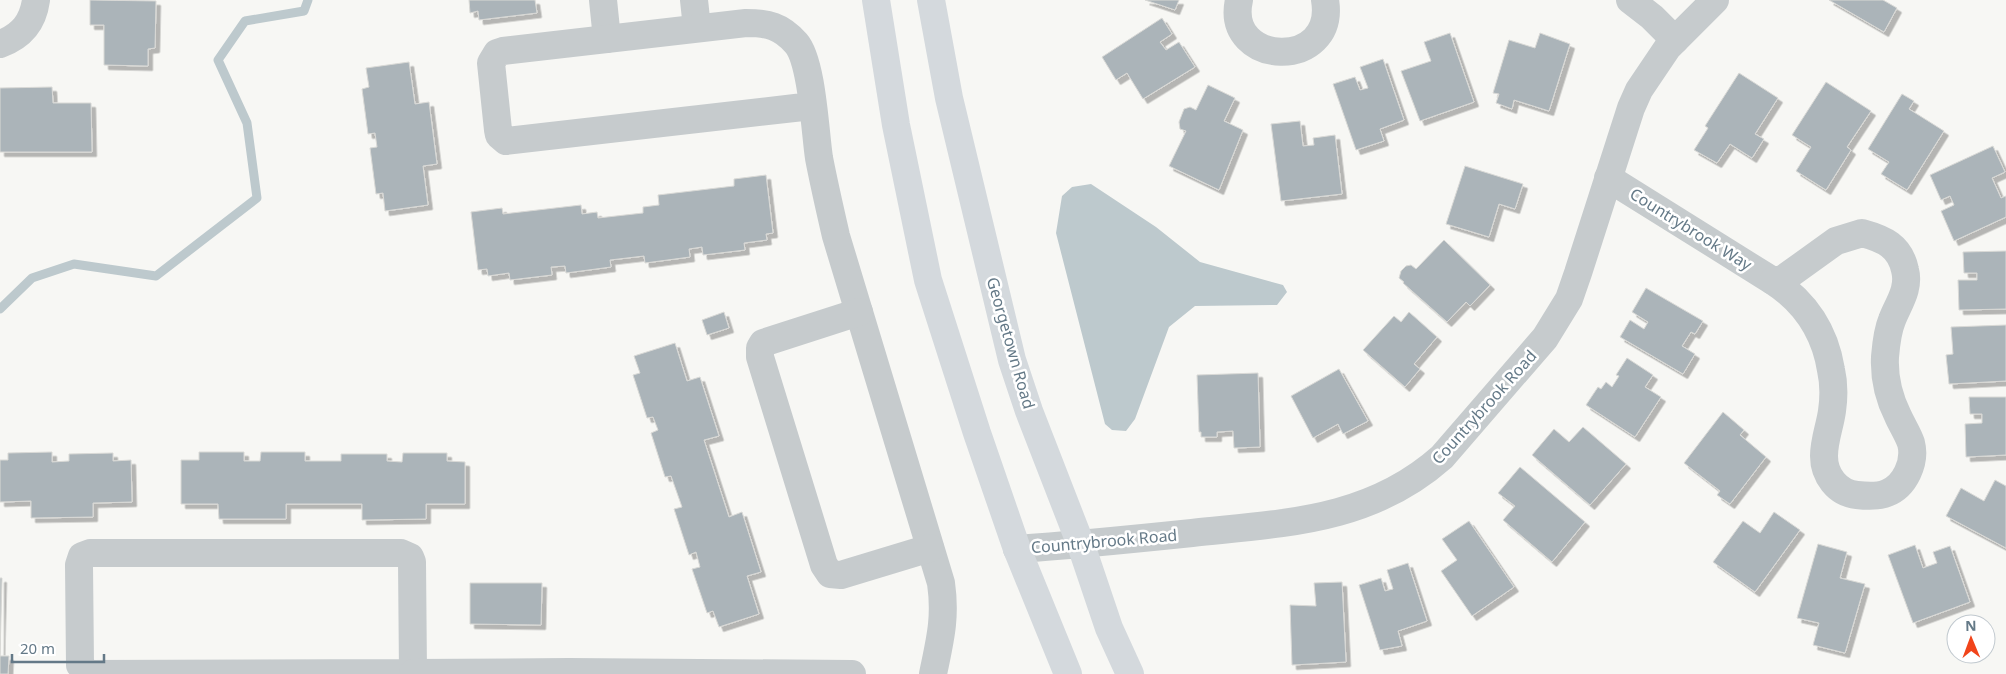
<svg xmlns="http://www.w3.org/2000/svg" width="2006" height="674" viewBox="0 0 2006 674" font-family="'Noto Sans',sans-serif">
<defs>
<filter id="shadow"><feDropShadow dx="4.5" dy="4.5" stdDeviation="0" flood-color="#0004"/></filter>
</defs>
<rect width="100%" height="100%" fill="#f7f7f4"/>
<path fill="#bdc9cd" d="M1091,184L1156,227L1200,262L1283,285L1287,292L1277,305L1195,306L1169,327L1135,419L1126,431L1112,430L1105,424L1056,233L1062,196L1072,187Z"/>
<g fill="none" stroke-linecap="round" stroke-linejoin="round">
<path stroke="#bdc9cd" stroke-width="9" d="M0,309L32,278L74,264L156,276L257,198L247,123L218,60L245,21L304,11L308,0"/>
</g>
<g fill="#abb4b9" stroke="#d9d9d6" filter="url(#shadow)">
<path d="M90,0L156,1L155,48L148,49V66L104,65V25H90Z"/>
<path d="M469,0H535L537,13L479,20L478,11L470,13Z"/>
<path d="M1145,0H1179L1175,10Z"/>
<path d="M1829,0H1883L1897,8L1884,32Z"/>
<path d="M1162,18L1172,34L1160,42L1166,50L1179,42L1195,67L1143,99L1127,73L1116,80L1102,57Z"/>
<path d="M1450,33L1474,102L1420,121L1401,71L1431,61L1424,42Z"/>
<path d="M1540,33L1570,44L1549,111L1514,100L1512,109L1496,103L1499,94L1493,93L1509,40L1535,48Z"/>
<path d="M1383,59L1404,120L1380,129L1384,141L1356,150L1333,84L1355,77L1360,90L1368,88L1360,67Z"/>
<path d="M409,62L415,104L429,102L437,164L423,166L428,205L385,211L383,193L376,194L370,148L377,147L375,133L368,134L362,89L369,87L366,68Z"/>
<path d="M1739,73L1778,98L1755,134L1764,139L1752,158L1730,144L1717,163L1694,150L1708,128L1705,126Z"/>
<path d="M1826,82L1871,111L1847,147L1851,150L1826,190L1796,171L1811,147L1792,135Z"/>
<path d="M1208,85L1235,98L1224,121L1243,130L1219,190L1169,166L1186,131L1180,129L1179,122L1184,109L1190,107L1196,110Z"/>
<path d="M52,87L53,103H91L92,152H0V88Z"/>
<path d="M1902,94L1914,101L1909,109L1944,131L1907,190L1881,174L1889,162L1868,149Z"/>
<path d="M1300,121L1303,146L1314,145L1313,138L1335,135L1342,194L1281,201L1271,124Z"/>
<path d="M1993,146L2005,172L1992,178L2001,198L2006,196V217L1954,241L1941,211L1954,205L1950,196L1941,200L1930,175Z"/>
<path d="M1465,166L1523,184L1515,209L1499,204L1489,237L1446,224Z"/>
<path d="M766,175L773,233L766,234L767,240L744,243L745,250L703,255L702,247L689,249L690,257L645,263L644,256L610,260L611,267L566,273L565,266L551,267L552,275L510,280L509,273L488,276L487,269L478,270L471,212L502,208L503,214L581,205L582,214L597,212L598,218L643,213V207L659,205L658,195L734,186V179Z"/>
<path d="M1444,240L1490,285L1470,306L1466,302L1447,322L1403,283L1404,282L1399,278L1401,271L1406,266L1411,265L1416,269Z"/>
<path d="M2006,251V309L1959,310L1958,280H1977V273H1964L1963,252Z"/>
<path d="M1646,288L1703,321L1695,334L1691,332L1682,346L1695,354L1683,374L1620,337L1630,320L1644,329L1648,322L1632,312Z"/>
<path d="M724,312L729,328L707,335L702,320Z"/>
<path d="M1409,312L1437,337L1414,364L1420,369L1405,387L1363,350L1394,316L1401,322Z"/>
<path d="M2006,325V381L1949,384L1946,355L1953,354L1951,327Z"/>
<path d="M675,343L687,381L700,377L719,436L704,440L729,517L742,512L761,572L747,576L759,614L719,627L713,611L707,613L692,569L700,567L696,552L689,555L674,509L682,507L671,476L665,477L651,433L658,430L653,417L647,418L633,375L640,373L634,356Z"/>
<path d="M1627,358L1653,375L1645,387L1661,397L1635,437L1586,405L1598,387L1601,389L1606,382L1612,387L1619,376L1616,375Z"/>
<path d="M1339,369L1368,421L1343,434L1338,424L1313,438L1291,396Z"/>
<path d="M1258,373L1260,447L1234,448L1233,431L1217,432V437H1201V432H1199L1197,375Z"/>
<path d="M1969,397H2006V455L1966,457L1965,424L1982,423V414H1970Z"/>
<path d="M1723,412L1744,430L1740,435L1766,457L1730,504L1717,495L1720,491L1684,463Z"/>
<path d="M1583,427L1626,464L1590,505L1532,455L1554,429L1569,442Z"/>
<path d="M52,452V462L69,461V454L113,453V461L131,460L132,502L93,503V517L31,518V501L0,502V460H8V453Z"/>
<path d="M199,452H244V461H260L261,452H305V461H341V454H387V461L402,462L403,453H447V461L465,462V504H426V519L362,520V504H286V519H219L218,504H181V460H199Z"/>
<path d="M1520,467L1585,522L1552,562L1503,520L1515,506L1498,493Z"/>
<path d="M1995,480L2006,486V548L1946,516L1961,488L1984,501Z"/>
<path d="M1774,512L1800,530L1755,592L1713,562L1743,521L1760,533Z"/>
<path d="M1469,521L1514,587L1472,616L1441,571L1457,560L1442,539Z"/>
<path d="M1818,544L1847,552L1840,578L1865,584L1845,653L1813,645L1819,623L1797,618Z"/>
<path d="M1915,545L1923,568L1937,563L1933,552L1950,546L1970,602L1913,623L1888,555Z"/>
<path d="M1408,563L1427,621L1398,631L1402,646L1380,650L1359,585L1381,578L1385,591L1393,589L1387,570Z"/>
<path d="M0,578H2L0,656H9L8,674H0Z"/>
<path d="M1342,582L1346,662L1292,665L1290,605L1316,606L1314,583Z"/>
<path d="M470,583H542L541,625L470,624Z"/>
</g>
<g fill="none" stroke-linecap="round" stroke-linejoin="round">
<g stroke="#c6cbcd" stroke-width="28">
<path d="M603,0L607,39"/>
<path d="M694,0L697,28"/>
<path d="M1239,0C1224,67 1337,71 1325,0"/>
<path d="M1630,0L1652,17L1675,40"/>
<path d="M0,44C22,36 33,22 36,0"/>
<path d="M812,106L506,141L499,135L498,130L491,63L497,53L503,51L746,23C768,23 781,26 796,43C812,61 815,131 819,158C824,184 830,210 836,236L941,583C946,618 940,640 933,674"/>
<path d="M1608,178L1773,281"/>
<path d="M1862,233C1884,239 1900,246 1905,270C1910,289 1898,304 1892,320C1887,332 1886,345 1885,357C1884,377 1889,398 1898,416C1902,425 1908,434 1911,443C1916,462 1905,486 1887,493C1878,497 1866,496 1857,495C1837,493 1824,475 1824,456C1824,440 1830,426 1832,411C1834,397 1834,383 1831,370C1825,332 1805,302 1773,281L1783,279L1836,241Z"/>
<path d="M859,312L763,343L760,348V357L824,565L830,574L841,575L930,548"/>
<path d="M1017,549C1076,545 1134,539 1192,533C1283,523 1369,522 1442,457L1545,338L1569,299L1578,273L1631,108L1639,90L1668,47L1715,0"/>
<path d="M90,553H401L410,557L412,562L413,673L88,674L80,665L79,565L82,556Z"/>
<path d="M413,673L569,672L852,674"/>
</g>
<g stroke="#d4d9dd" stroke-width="28">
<path d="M876,0L896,125L928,280L977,433L1017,549L1068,674"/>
<path d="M931,0L949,98L1012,360L1029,411L1081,545L1109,628L1130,674"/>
</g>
</g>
<g text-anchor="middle" stroke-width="5" stroke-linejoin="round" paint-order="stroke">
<g font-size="16" fill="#647987" stroke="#fff">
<text transform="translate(1691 229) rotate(32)" y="6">Countrybrook Way</text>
<text transform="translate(1011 343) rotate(74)" y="6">Georgetown Road</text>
<text transform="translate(1484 407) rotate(-48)" y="6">Countrybrook Road</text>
<text transform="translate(1104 541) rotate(-5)" y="6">Countrybrook Road</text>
</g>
</g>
<g transform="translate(1971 639) rotate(359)"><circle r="24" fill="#ffffff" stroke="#c1c9cf"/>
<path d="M0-4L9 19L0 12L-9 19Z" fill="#f1441a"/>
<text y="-8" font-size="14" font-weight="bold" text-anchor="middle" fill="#647987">N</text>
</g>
<path d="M12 654v8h92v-8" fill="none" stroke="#647987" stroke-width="2.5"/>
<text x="20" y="654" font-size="15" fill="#647987" stroke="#ffffff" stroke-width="4" paint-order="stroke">20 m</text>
</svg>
